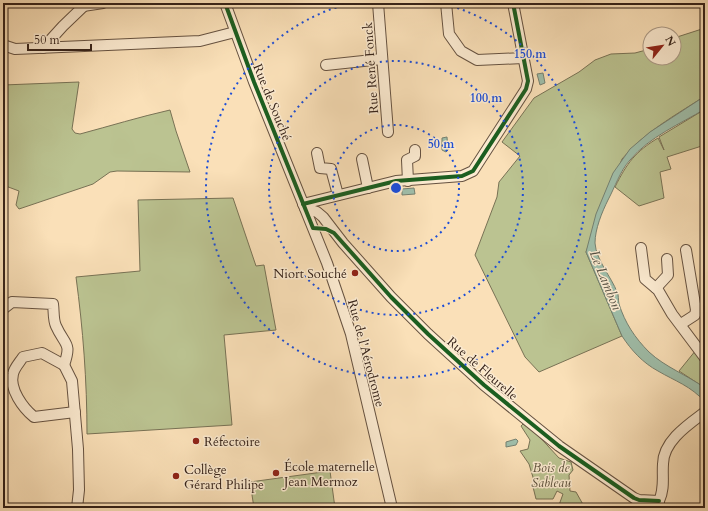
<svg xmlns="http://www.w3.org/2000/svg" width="708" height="511" viewBox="0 0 708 511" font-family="Cardo,serif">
<rect width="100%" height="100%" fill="#fae0b8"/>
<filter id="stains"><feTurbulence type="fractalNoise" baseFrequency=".005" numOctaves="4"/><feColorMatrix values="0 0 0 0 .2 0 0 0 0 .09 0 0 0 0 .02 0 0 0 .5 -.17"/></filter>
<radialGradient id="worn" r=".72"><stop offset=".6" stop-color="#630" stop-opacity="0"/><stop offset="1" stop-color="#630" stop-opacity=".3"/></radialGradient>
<g fill="#bbc391" stroke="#787255">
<path d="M705,28V96C676,115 644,132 622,159L586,252L622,336L539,372L525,357L475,255L497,197L499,182L520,156L502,142L534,98L579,72L595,60L611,54L635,53L650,49V58H674V38Z"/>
<path d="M79,82L72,129L75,133L80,134C110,126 139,117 170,110L176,131L190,172L117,171L110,172L93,184L19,209L16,205L19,191L3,185V85Z"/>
<path d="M702,111L705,145L667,157L671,169L660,172L664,198L639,206L615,187C627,163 635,152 658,138L664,150L659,137Z"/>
<path d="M233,198L256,266L264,265L276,330L224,335L232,425L87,434C87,381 83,329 76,277L140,271L138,200Z"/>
<path d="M696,350L705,363V388L679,371Z"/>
<path d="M523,424L536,433L559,458L571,462L573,470L569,475L570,491L576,492L585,508H543L559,505L563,494L557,491L553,499H536L533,487L535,484L529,464L520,451L528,449L530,440L521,426Z"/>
<path d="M330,471L335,508H254L250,482Z"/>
</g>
<g fill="#9fbeaa" stroke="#758070">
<path d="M543,73L545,83L540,85L537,74Z"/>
<path d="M705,96V109C680,124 649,137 630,160C620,171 615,187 608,200C602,212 595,229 595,243C596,260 612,278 617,292C619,295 618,300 619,304C625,323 635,338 649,352C665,367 687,375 705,388V402C691,386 675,381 658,371C643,363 631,350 622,336L586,252L596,214L613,173L630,149L650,132Z"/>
<path d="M447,137L448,150L446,152L442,150V138Z"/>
<path d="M414,188L415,194L402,195V189Z"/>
<path d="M516,439L518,441L516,445L506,447V442Z"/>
</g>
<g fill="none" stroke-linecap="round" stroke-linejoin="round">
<g stroke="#665241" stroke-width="12">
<g id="minor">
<path d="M225,3L254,82L327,263L351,334L392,508"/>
<path d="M378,3L388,132"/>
<path d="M446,3L449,34L461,51L477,60L523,58"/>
<path d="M83,6L103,3"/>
<path d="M3,45L15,49L200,41L235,32"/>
<path d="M43,48L63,26L87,3"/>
<path d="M326,65L382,59"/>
<path d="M317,153L320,168L331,169L338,195"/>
<path d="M362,159L368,188"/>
<path d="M408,181L407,160L415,156V150"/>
<path d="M303,204L396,181L462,176L473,171L526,89L528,81L513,3"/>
<path d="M305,208L317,212L323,217L343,243L391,297L428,334L484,385L559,446L634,498L639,500L659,501"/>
<path d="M641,248L645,279L658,290L672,314L705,358"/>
<path d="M656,288L668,275L667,259"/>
<path d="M3,309L12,302L53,304C54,311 53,320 56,326C65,346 72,342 64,365"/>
<path d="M681,324L695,315L696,310L686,250"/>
<path d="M64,365L42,353L23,357C20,362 14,368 13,374C9,389 23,408 34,417L75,412"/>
<path d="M64,365L72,381L78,449L79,490L77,508"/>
<path d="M659,501C665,488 662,477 663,464C663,441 689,424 705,412"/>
</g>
</g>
<use href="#minor" stroke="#fcebd1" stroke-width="10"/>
<g stroke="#fcebd1" stroke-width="6">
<g id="cycleway">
<path d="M225,3L254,82L313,228L326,229L334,233L391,297L428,334L484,385L559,446L634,498L639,500L659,501"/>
<path d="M303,204L396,181L462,176L473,171L526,89L528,81L513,3"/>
</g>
</g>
<use href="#cycleway" stroke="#1b5e20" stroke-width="4"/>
</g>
<g fill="none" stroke="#1d4ed8" stroke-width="2" stroke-dasharray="2 4">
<circle cx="396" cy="188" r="63"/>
<circle cx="396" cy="188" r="127"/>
<path d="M440 3A190 190 0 1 1 352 3"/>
</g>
<g fill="#8f2418" stroke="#fcebd1" stroke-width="1.5">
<circle cx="355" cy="273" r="4"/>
<circle cx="196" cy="441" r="4"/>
<circle cx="276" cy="473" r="4"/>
<circle cx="176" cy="476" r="4"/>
</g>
<g text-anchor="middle" stroke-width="3" stroke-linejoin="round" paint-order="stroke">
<g font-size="13" fill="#352219" stroke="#fcebd1">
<text transform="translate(370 68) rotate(-94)" y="5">Rue René Fonck</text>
<text transform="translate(273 102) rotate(68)" y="5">Rue de Souché</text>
<text transform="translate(367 353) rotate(75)" y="5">Rue de l'Aérodrome</text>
<text transform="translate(483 368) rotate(41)" y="5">Rue de Fleurelle</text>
</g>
<g font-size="13" fill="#352219" stroke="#fcebd1" text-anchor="start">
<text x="347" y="278" text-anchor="end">Niort Souché</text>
<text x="204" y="446">Réfectoire</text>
<text x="284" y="471">École maternelle<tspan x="284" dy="15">Jean Mermoz</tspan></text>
<text x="184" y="474">Collège<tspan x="184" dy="15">Gérard Philipe</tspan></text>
</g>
<g font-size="13" font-style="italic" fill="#5d523d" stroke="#fcebd1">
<text x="551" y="472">Bois de<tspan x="551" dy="15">Sableau</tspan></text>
</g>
<g font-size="14" font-style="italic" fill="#555144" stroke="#fcebd1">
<text transform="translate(606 280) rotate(68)" y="5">Le Lambon</text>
</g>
</g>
<circle cx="396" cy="188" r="6" fill="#1d4ed8" stroke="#fcebd1" stroke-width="2"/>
<g font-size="12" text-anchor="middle" font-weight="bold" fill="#1d4ed8" stroke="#fcebd1" stroke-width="3" stroke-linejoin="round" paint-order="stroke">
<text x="530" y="58">150 m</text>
<text x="486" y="102">100 m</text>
<text x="441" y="148">50 m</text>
</g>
<rect width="708" height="511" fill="none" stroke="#fae0b8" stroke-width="16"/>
<rect x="4" y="4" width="700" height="503" fill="none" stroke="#352219" stroke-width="2"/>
<rect x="8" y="8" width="692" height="495" fill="none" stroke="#352219"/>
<g transform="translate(662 46) rotate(60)"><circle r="19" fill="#fcebd1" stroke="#ac9b87"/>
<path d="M0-3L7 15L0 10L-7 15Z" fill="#8f2418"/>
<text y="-6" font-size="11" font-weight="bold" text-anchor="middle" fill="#352219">N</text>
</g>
<path d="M28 44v6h63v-6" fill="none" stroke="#352219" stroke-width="2"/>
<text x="34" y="44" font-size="12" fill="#352219" stroke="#fcebd1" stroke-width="3" paint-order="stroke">50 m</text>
<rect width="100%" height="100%" filter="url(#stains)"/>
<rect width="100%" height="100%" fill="url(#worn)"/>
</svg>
